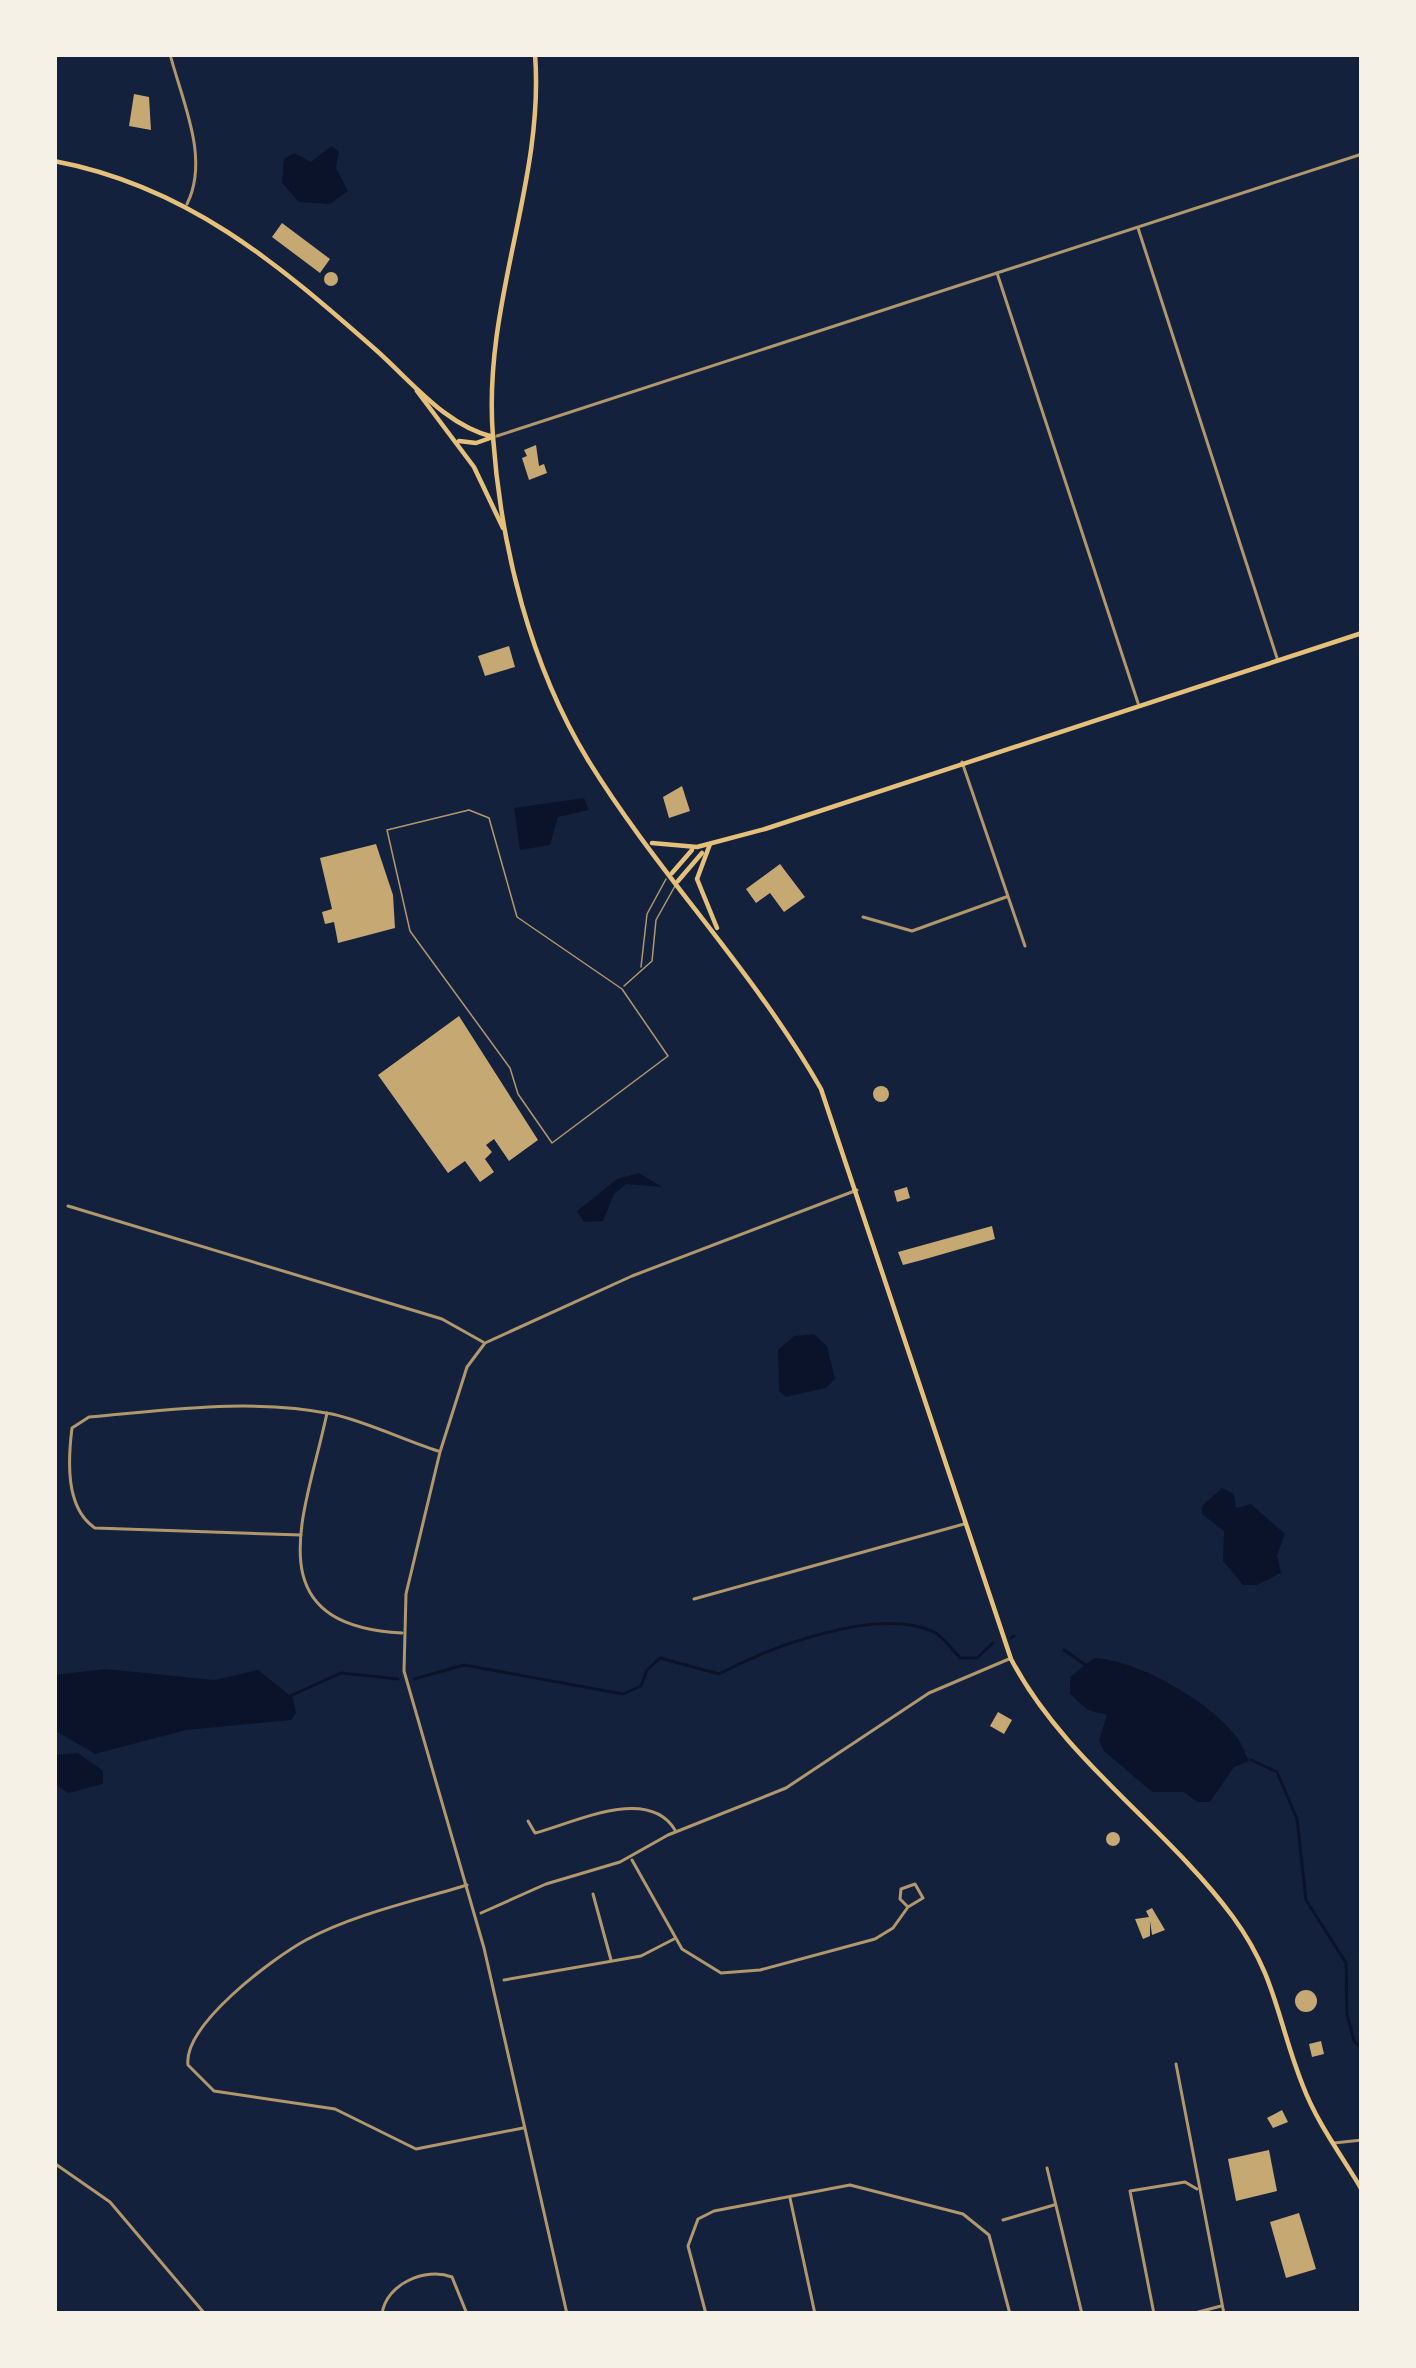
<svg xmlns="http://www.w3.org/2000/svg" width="1416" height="2368" viewBox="0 0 1416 2368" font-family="'Roboto Serif',serif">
<rect width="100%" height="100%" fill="#14213d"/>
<g fill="#0b132b">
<path d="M331,146L339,151L336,168L348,191L330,204L299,202L282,183L284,159L294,153L311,162Z"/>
<path d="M584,798L589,810L558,817L550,845L520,850L514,808Z"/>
<path d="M639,1173L662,1187L626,1184L614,1194L603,1221L584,1222L577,1211L617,1179Z"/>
<path d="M814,1334L827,1346L835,1379L826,1388L786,1397L779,1391L778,1350L794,1336Z"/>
<path d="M1222,1488L1234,1494L1236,1508L1251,1504L1285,1534L1277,1555L1281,1573L1257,1585H1243L1223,1561L1224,1531L1202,1514V1506Z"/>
<path d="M1094,1658C1138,1660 1209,1701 1236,1736C1242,1743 1245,1754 1249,1761L1234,1767L1210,1802H1197L1184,1792H1152L1104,1751L1099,1740L1107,1715L1088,1710L1070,1694V1677Z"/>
<path d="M106,1669L214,1680L258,1670L293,1698L296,1713L291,1720L186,1730L95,1754L54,1730V1675Z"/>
<path d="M78,1753L103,1771V1784L68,1793L54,1783V1755Z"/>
</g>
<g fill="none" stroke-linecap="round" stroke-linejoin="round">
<g stroke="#0b132b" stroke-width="3">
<path d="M1011,1638L1014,1636"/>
<path d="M1064,1650L1087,1666"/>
<path d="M414,1679L464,1665L623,1694L641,1686L647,1670L660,1658L719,1674C770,1647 877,1606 934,1632C943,1637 953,1650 960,1658H977L993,1643"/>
<path d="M288,1697L341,1673L398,1679"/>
<path d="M1251,1760L1277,1772L1297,1819L1306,1900L1346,1963L1347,2014L1354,2041L1362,2049"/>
</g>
</g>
<g fill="#c6a872">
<path d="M134,94L149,97L151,130L129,126Z"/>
<path d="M282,223L330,259L320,273L272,237Z"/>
<circle cx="331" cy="279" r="7"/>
<path d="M536,445L539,466L544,464L547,473L529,480L522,458L527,456L524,450Z"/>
<path d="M509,646L515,667L485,676L478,656Z"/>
<path d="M682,786L690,811L669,818L663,797Z"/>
<path d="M376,844L393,895L395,928L338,943L334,922L325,924L322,912L332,909L320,858Z"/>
<path d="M780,864L805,897L784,912L770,893L756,903L746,889Z"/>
<path d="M459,1016L538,1140L509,1161L494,1139L486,1145L492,1152L485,1159L494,1172L480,1182L465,1161L448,1173L378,1075Z"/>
<circle cx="881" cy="1094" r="8"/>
<path d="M907,1187L910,1198L897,1202L894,1191Z"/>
<path d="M992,1226L995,1239L922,1260L903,1265L898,1252Z"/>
<path d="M998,1712L1012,1720L1004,1734L990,1726Z"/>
<circle cx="1113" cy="1839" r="7"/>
<path d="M1152,1908L1165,1930L1152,1935L1150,1921V1936L1143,1939L1135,1919L1149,1917L1146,1911Z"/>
<circle cx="1306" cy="2001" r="11"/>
<path d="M1321,2041L1324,2054L1312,2057L1309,2044Z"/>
<path d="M1282,2110L1288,2122L1273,2128L1267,2118Z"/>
<path d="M1269,2150L1277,2191L1236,2201L1228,2159Z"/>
<path d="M1299,2213L1316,2269L1286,2278L1270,2222Z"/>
</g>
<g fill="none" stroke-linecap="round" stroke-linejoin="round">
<g stroke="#b1986c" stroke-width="1.5">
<path d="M469,810L489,818L517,917L622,989L668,1056L552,1143L518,1094L510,1068L410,931L387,830Z"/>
<path d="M641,967L647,914L666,879"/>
<path d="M624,986L652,961L656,920L675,886"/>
</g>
<g stroke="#b1986c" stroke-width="3">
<path d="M170,54C182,101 210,158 187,204"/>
<path d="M1138,228L1277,658"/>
<path d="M997,273L1138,703"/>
<path d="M497,436L1362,154"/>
<path d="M962,762L1025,946"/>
<path d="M863,917L912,931L1006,897"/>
<path d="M68,1206L442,1319L483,1342"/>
<path d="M327,1413C306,1513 252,1625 402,1633"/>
<path d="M301,1535L95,1528C65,1508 68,1460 72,1428L89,1417C169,1410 252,1398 332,1414C368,1422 403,1440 438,1451"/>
<path d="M694,1599L964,1524"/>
<path d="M528,1821L535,1833C574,1823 648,1785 675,1830"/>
<path d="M632,1860L682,1949L721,1973L760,1970L875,1939L893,1928L908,1907L900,1899L901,1889L915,1884L923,1898L908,1907"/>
<path d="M467,1885C415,1901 354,1914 306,1940C273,1958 183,2025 188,2065L214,2091L335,2109L416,2149L523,2128"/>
<path d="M593,1894L611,1960"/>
<path d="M481,1913L546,1884L620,1862L668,1835L786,1788L929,1693L1009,1659"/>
<path d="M504,1980L641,1956L674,1939"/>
<path d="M1176,2064L1224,2314"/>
<path d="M1047,2168L1082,2314"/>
<path d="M790,2198L815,2314"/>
<path d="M1003,2220L1054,2205"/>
<path d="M382,2314C386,2284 425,2267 452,2277L467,2314"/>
<path d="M706,2314L688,2246L698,2219L714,2211L850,2185L963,2214L989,2235L1010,2314"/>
<path d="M1154,2314L1130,2191L1185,2182L1197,2189"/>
<path d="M1191,2314L1221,2306"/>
</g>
<g stroke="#b1986c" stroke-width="3">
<path d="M1334,2143L1362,2140"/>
<path d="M54,2163L110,2202L205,2314"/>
<path d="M567,2314L484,1948L404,1671L406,1594L440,1452L467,1367L485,1343L632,1276L857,1190"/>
</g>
<path stroke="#e5c07b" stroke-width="4.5" d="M493,437C482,302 545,183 535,54"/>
<g stroke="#e5c07b" stroke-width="4.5">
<path d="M54,161C187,186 277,263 376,350C413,383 445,425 493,437"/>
<path d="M417,391L474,467L503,528"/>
<path d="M493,437C501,547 530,665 588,760C658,874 754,971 821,1089L1011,1659C1064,1760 1166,1826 1233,1917C1277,1977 1277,2021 1303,2086C1317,2123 1342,2156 1362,2190"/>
<path d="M459,441L476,443L493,437"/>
<path d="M652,843L697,847L765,829L1362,633"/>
<path d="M710,844L697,879L717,928"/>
<path d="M672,873L692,850"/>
<path d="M678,881L702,853"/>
</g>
</g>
<rect width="1416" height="2368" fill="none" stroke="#f6f1e7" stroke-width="114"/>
</svg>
